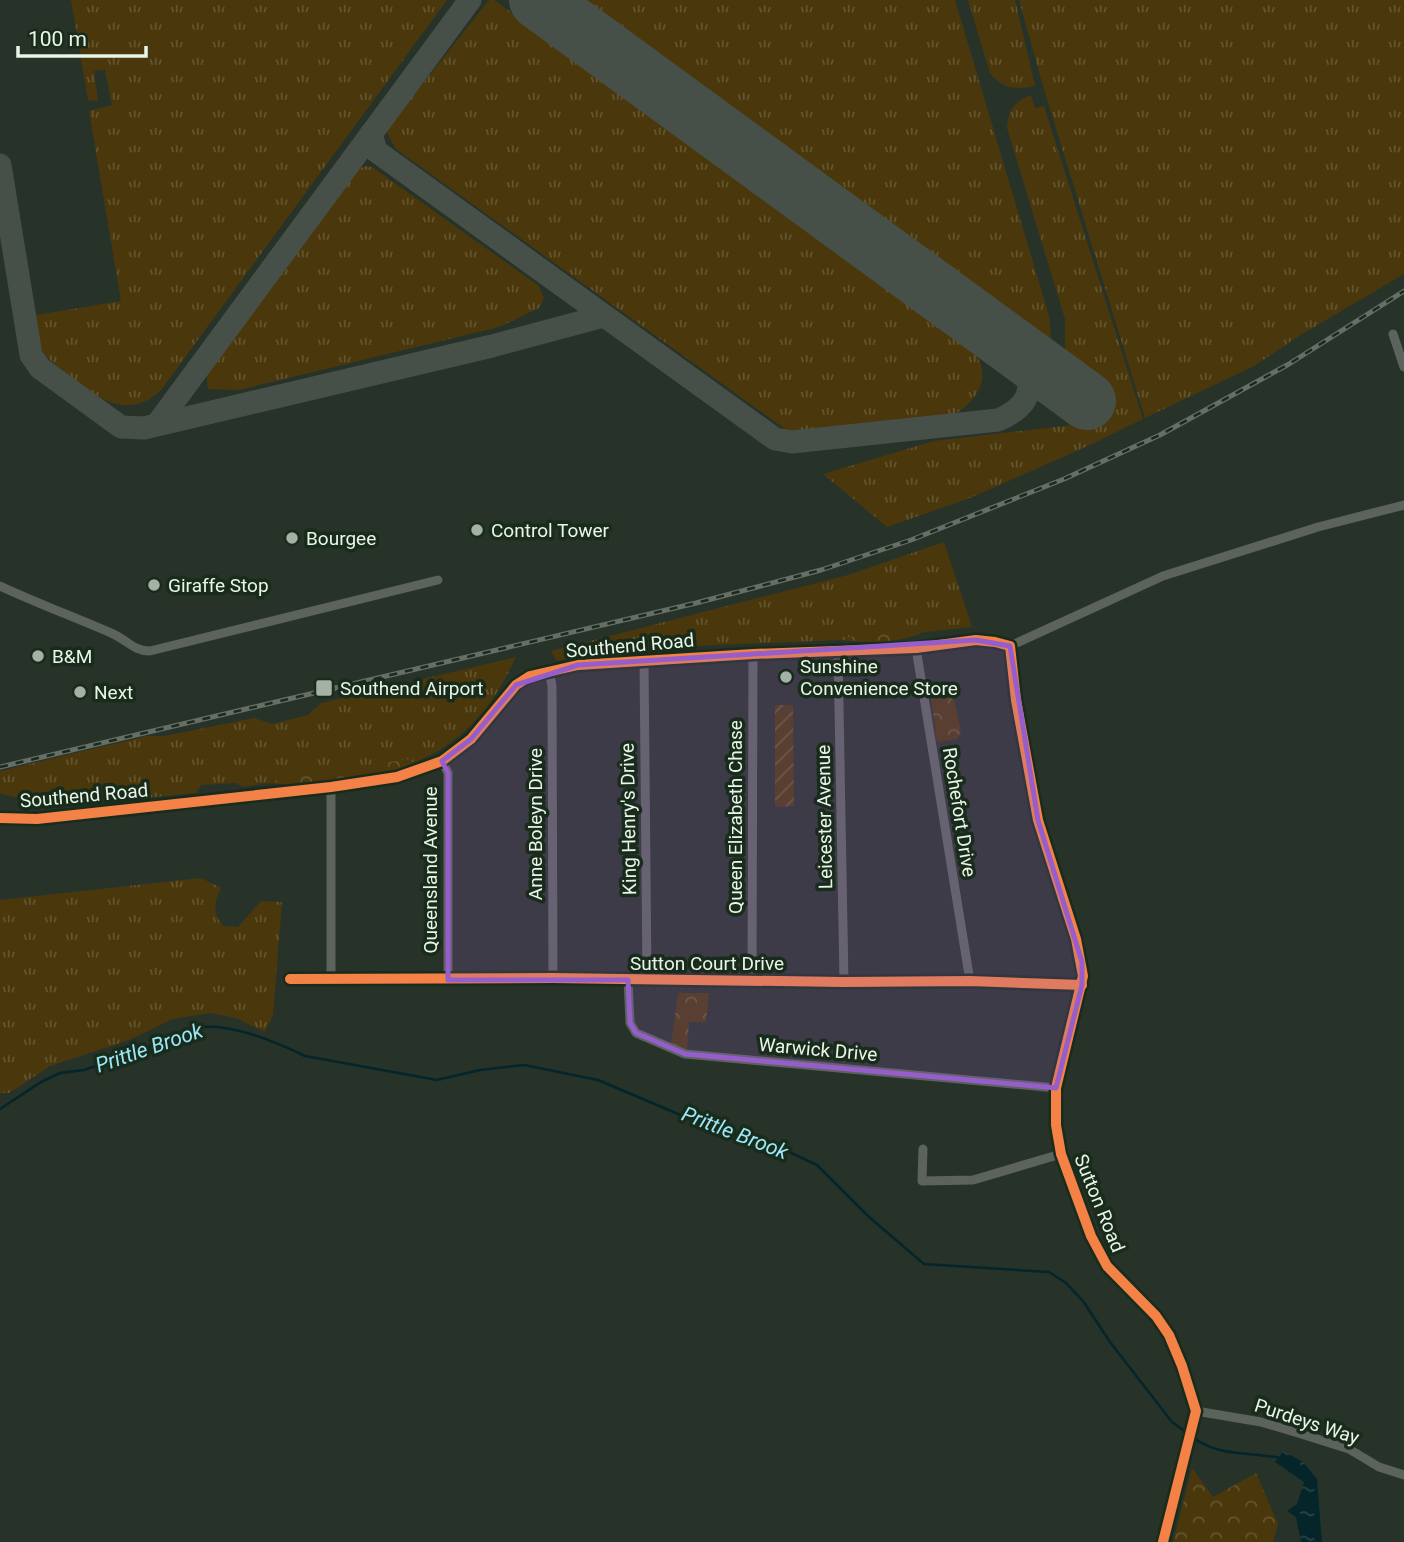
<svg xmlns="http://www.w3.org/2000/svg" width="1404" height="1542" viewBox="0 0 1404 1542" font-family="Roboto,sans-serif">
<defs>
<pattern id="grass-tufts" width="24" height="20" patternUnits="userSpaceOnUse" patternTransform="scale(1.75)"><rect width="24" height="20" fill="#4a380c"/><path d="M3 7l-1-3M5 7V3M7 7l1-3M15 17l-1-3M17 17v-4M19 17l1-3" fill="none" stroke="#64552f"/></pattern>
<pattern id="forest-crowns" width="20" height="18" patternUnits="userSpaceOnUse" patternTransform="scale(1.75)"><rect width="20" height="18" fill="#4a380c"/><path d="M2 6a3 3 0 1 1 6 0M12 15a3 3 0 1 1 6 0" fill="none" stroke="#64552f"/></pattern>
<pattern id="garden-furrows" width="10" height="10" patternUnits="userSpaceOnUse" patternTransform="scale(1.75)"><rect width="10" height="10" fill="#4a380c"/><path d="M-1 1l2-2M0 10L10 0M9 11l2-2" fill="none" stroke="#64552f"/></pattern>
<pattern id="water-ripples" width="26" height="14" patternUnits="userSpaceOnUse" patternTransform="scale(1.75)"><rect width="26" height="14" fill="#04252a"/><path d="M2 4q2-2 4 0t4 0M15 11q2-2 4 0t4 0" fill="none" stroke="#294549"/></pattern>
</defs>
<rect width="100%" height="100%" fill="#273228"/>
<g fill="url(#grass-tufts)">
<path d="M71,0H447L161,390C121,428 84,386 51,361C38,348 32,334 36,315L121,301L89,111L112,105L105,70L94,71L98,101L88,100Z"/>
<path d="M489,0H494L976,355C994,381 971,409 945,418L795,436L396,149L387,133L390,125Z"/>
<path d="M572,0H955L1049,316L1051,338L1048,348Z"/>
<path d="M968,0H1015L1035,86C1017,90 1002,89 990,73Z"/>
<path d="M1019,0H1404V274L1299,336L1254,366L1145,418L1043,86Z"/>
<path d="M1031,95L1035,108L1044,106L1143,419L1092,444L970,498L887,527L823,474L934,441L1073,425L1101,388L1086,368L1065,357V319L1007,128C1008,111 1014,101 1031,95Z"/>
<path d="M366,166L372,167L539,286L544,298L539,308L499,327L239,390L208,389L206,368L352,171Z"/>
<path d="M944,542L972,627L925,632L904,629L875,630L840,640L669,647L638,652L636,647L609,648L604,652L557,661L551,651L848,575Z"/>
<path d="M516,657C493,706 465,742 413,763L409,760L328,772L302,773L275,782L243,787L236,783L201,785L196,793L70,805C50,794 22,802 0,793V771L147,736H165L254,718L272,724L308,715L321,703Z"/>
<path d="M201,878L221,888C213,904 213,913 223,926L238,927L261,901L282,902L273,1015L265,1032L236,1018L210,1013L173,1019L129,1040L50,1066L9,1093H0V900Z"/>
</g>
<g fill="url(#forest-crowns)">
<path d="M904,629L924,632C896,644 870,643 840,640L875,630Z"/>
<path d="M950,696L955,702L961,732L957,739L937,742L931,699Z"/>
<path d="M409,759L413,763L407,769L294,785L266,783L302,773L328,772Z"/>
<path d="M678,993H709L706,1022H689L687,1051L671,1044Z"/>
<path d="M1192,1468L1213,1497L1256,1473L1278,1524L1273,1542H1173Z"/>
</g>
<path fill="url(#garden-furrows)" d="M775,705H793L794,806L775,807Z"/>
<path fill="url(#water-ripples)" d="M1284,1451L1304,1463L1317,1479L1322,1542H1301L1296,1517L1287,1511L1297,1504L1304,1482L1275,1462Z"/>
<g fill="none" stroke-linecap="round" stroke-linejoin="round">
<g stroke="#04252a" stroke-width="2.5">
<path d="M0,1109L41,1082L60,1073L84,1070L203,1027C233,1024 278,1043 305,1056L437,1080L480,1070L524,1065L598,1080L697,1122L785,1150L817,1165L869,1217L924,1264L1049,1272L1066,1283L1083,1301L1110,1342L1172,1422L1187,1433"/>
<path d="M1192,1437C1221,1458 1248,1451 1280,1458"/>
</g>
<g stroke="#475048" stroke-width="23">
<path d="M371,134L376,151L775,439L792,442L998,420C1038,403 1035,378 1012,347"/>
<path d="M0,165L31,355L40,368L121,427L144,428L492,346L604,316"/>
<path d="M158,423L470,0"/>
</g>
<path stroke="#475048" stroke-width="58" d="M538,0L1087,401"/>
<g stroke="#5b635c" stroke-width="9">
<path d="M1393,334L1404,367"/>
<path d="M0,586C37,603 74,617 111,633C126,639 133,651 150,651L438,580"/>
<path d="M1010,646L1016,700L1038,820L1076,939L1083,976L1056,1088V1125L1061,1154L1091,1236L1107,1266L1156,1316L1169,1335L1182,1366L1196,1411L1163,1542"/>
<path d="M1010,646L1163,576L1318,527L1404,505"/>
<path d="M916,648L970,981"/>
<path d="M838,651L844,982"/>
<path d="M644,660L647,979"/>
<path d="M549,670L552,686L553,978"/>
<path d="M442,761L448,773V980"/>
<path d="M331,787V979"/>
<path d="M0,818L37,819L331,787L397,777L442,761L471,739L516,685L530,676L578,665L753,654L916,648L976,640L995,642L1010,646"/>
<path d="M290,979L553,978L844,982L970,981L1082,985"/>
<path d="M628,980L630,1023L636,1033L685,1054L1056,1088"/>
<path d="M752,980L753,654"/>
<path d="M923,1149L922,1181L973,1180L1061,1154"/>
<path d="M1196,1411L1261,1422L1298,1433L1349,1449L1379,1467L1404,1475"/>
</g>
<g stroke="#676e68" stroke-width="5">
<path id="rail" d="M0,767L696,603L821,570L911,540L1064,479L1160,435L1289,364L1404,291"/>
</g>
<use href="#rail" stroke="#192c1b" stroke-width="2.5" stroke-dasharray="8" stroke-linecap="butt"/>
<g stroke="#192c1b" stroke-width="15">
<g id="cycleway">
<path d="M0,818L37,819L331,787L397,777L442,761L471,739L516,685L530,676L578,665L753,654L916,648L976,640L995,642L1010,646L1016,700L1038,820L1076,939L1083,976L1056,1088V1125L1061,1154L1091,1236L1107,1266L1156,1316L1169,1335L1182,1366L1196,1411L1163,1542"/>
<path d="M290,979L553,978L844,982L970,981L1082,985"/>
</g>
</g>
<use href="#cycleway" stroke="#f48246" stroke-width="10"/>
</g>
<path fill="#965eca" fill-opacity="0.2" stroke="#965eca" stroke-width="5" stroke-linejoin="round" d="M976,640L1010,646L1038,820L1082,962V985L1056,1088L685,1054L636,1033L630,1023L628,980H448V773L442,761L471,739L516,685L578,665Z"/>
<g fill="#a4b1a5" stroke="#192c1b" stroke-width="2.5">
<circle cx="477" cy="530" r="7"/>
<circle cx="292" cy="538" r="7"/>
<circle cx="154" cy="585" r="7"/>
<circle cx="38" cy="656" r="7"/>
<circle cx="786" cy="677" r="7"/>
<rect x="315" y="679" width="18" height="18" rx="3.5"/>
<circle cx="80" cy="692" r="7"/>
</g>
<g text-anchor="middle" stroke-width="7" stroke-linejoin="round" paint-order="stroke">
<g font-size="19" fill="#e8f5e9" stroke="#192c1b" text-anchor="start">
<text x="491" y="537">Control Tower</text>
<text x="306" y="545">Bourgee</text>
<text x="168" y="592">Giraffe Stop</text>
<text x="52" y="663">B&amp;M</text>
<text x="800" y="673">Sunshine<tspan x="800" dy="22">Convenience Store</tspan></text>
<text x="340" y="695">Southend Airport</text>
<text x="94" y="699">Next</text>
</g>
<g font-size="19" fill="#e8f5e9" stroke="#192c1b">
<text transform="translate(630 645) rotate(-5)" y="7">Southend Road</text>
<text transform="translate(84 795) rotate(-5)" y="7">Southend Road</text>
<text transform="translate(960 812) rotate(81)" y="7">Rochefort Drive</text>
<text transform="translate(735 817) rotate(-90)" y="7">Queen Elizabeth Chase</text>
<text transform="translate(824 817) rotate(-91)" y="7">Leicester Avenue</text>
<text transform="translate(628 819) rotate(-91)" y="7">King Henry's Drive</text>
<text transform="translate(535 824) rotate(-90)" y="7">Anne Boleyn Drive</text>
<text transform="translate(430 870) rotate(-90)" y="7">Queensland Avenue</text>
<text x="707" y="970">Sutton Court Drive</text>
<text transform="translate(818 1049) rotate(5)" y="7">Warwick Drive</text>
<text transform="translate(1100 1203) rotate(68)" y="7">Sutton Road</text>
<text transform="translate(1307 1421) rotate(18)" y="7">Purdeys Way</text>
</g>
<g font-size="21" font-style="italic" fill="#9be8f8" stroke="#192c1b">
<text transform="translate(149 1048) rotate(-19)" y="7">Prittle Brook</text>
<text transform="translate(735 1133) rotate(21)" y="7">Prittle Brook</text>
</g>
</g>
<path d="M18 46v10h128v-10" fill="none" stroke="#e8f5e9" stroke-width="3.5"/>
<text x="28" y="46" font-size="21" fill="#e8f5e9" stroke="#192c1b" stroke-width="5" paint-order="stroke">100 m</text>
</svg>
